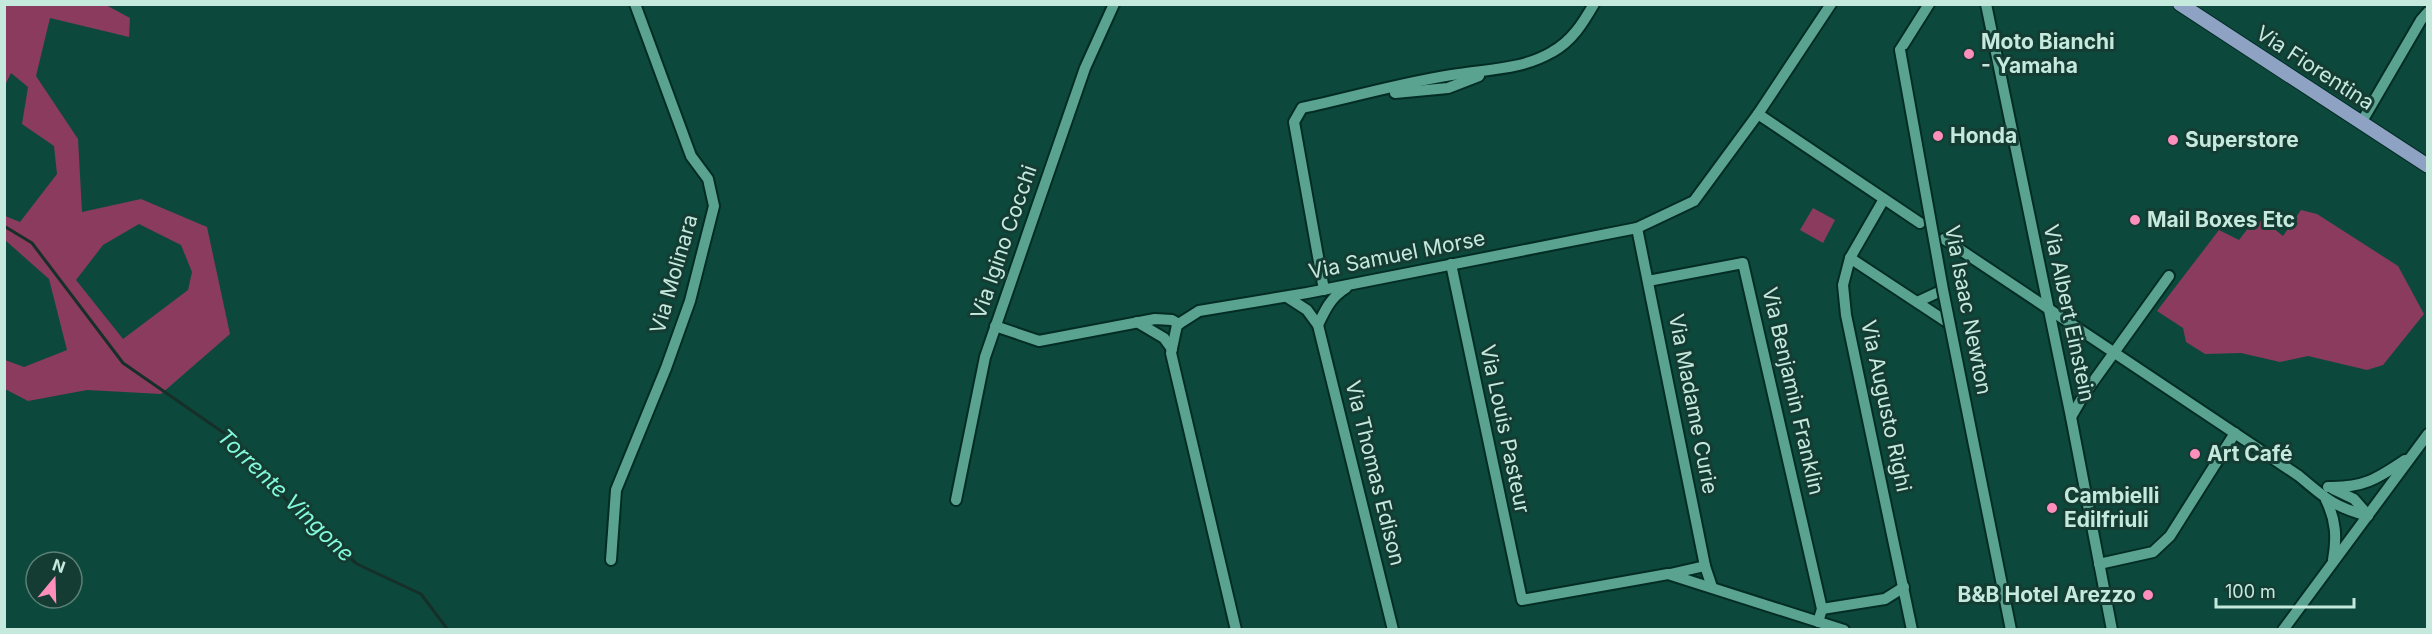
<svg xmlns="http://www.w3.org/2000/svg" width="2432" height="634" viewBox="0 0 2432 634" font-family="Inter,sans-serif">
<rect width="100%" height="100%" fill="#0c493c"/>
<g fill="#8b3b5e" fill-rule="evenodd">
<path d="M5,4L106,5L130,18L129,37L50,18L36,76L78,139L82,212L141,199L207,227L230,334L161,394L87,390L28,401L5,389V360L24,367L67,350L49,279L5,240V216L20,222L57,174L54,146L22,124L28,87L11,73L5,85ZM139,224L181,245L192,272L188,290L123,339L76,280L103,245Z"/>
<path d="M1813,208L1835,220L1823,243L1800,230Z"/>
<path d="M2301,210L2317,214L2398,266L2424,314L2383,365L2367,370L2308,356L2280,362L2241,353L2205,354L2186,342L2183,328L2157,311L2219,230L2239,240L2249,227L2263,220L2283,236Z"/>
</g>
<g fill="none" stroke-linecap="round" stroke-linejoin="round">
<path stroke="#172f29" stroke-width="3" d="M4,226L32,243L123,363L234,440L296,511L357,564L421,594L448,630"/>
<g stroke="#032c24" stroke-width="14">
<g id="minor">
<path d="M1986,4L2071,417L2112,630"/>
<path d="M1900,50L1929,4"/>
<path d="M1395,93L1448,88L1479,76"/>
<path d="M1758,114L1920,223"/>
<path d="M2361,123L2421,20L2428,12"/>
<path d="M1884,199L1850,258L1843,285L1846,315L1912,630"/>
<path d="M1637,228L1705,566L1712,587"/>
<path d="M1944,239L2299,476C2325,498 2334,507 2368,516"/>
<path d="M1850,258L1950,324"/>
<path d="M1451,264L1522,600L1668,574L1844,630"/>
<path d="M1648,281L1743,263L1822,609L1818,622"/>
<path d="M1324,290L1294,122L1302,108C1354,97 1407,81 1459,74C1492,69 1523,69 1552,52C1572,41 1583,23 1594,4"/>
<path d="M1287,297L1307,310L1318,325L1393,630"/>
<path d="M1917,302L1943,290"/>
<path d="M1137,322L1164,338L1172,349"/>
<path d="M1318,325C1325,310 1331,297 1346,288"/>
<path d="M995,326L1039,341L1155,319L1172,320L1179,324"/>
<path d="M2071,417L2085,393L2169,276"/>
<path d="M2328,487C2363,488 2377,479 2405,460"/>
<path d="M2333,489L2354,499L2368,515"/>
<path d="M956,500L985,357L1085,68L1114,4"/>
<path d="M2326,500C2336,520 2337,538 2333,560"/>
<path d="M611,560L616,490L666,368L690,301L714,206L708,179L691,156L635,4"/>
<path d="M2099,564L2153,552L2170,536L2235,433"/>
<path d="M1670,574L1705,566"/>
<path d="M1822,609L1885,599L1904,587"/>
<path d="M1236,630L1171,353L1177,325L1199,311L1307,293L1637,228L1694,201L1758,114L1831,4"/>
<path d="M2283,630L2428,434"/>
</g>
</g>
<g stroke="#032c24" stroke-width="16">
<path id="major" d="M2180,4L2428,166"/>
</g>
<use href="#minor" stroke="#5aa391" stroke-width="10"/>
<use href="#major" stroke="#8ea2c3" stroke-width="14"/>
<g stroke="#032c24" stroke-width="14" stroke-linecap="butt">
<path id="minor-bridge" d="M1900,50L1943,290L2011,630"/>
</g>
<use href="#minor-bridge" stroke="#5aa391" stroke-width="10"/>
</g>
<g fill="#fe8ebc" stroke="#153c33" stroke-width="2">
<circle cx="1969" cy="54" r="6"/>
<circle cx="1938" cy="136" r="6"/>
<circle cx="2173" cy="140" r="6"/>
<circle cx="2135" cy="220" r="6"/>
<circle cx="2195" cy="454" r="6"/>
<circle cx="2052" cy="508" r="6"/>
<circle cx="2148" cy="595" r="6"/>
</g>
<g text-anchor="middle" stroke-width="6" stroke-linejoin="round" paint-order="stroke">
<g font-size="21" font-weight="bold" fill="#c6e9de" stroke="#153c33" text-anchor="start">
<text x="1981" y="49">Moto Bianchi<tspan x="1981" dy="24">- Yamaha</tspan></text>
<text x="1950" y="143">Honda</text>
<text x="2185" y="147">Superstore</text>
<text x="2147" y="227">Mail Boxes Etc</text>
<text x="2207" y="461">Art Café</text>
<text x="2064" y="503">Cambielli<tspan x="2064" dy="24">Edilfriuli</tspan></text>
<text x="2136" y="602" text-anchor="end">B&amp;B Hotel Arezzo</text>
</g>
<g font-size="21" fill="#c6e9de" stroke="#153c33">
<text transform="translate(2315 68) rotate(33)" y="7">Via Fiorentina</text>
<text transform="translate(1004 242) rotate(-71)" y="7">Via Igino Cocchi</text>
<text transform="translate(1397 255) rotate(-11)" y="7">Via Samuel Morse</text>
<text transform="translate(674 274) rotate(-74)" y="7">Via Molinara</text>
<text transform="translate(1968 310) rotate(79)" y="7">Via Isaac Newton</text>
<text transform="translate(2069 313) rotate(78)" y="7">Via Albert Einstein</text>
<text transform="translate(1793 391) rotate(77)" y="7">Via Benjamin Franklin</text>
<text transform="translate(1693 404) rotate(79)" y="7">Via Madame Curie</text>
<text transform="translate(1886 406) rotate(78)" y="7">Via Augusto Righi</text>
<text transform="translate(1505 429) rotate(78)" y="7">Via Louis Pasteur</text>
<text transform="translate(1375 473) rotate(76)" y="7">Via Thomas Edison</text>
</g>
<g font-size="22" font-style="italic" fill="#83fadc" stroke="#153c33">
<text transform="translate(286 495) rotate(44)" y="8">Torrente Vingone</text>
</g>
</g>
<rect width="2432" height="634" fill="none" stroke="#c6e9de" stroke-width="12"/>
<g transform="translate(54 580) rotate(19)"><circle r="28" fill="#153c33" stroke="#5c8177" stroke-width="1.5"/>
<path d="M0-4.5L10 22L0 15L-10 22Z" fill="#fe8ebc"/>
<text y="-9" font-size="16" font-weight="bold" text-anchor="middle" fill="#c6e9de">N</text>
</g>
<path d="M2216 598v9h138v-9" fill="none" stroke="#c6e9de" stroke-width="3"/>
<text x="2225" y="598" font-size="18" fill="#c6e9de" stroke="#153c33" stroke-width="4.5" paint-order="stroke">100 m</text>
</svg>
